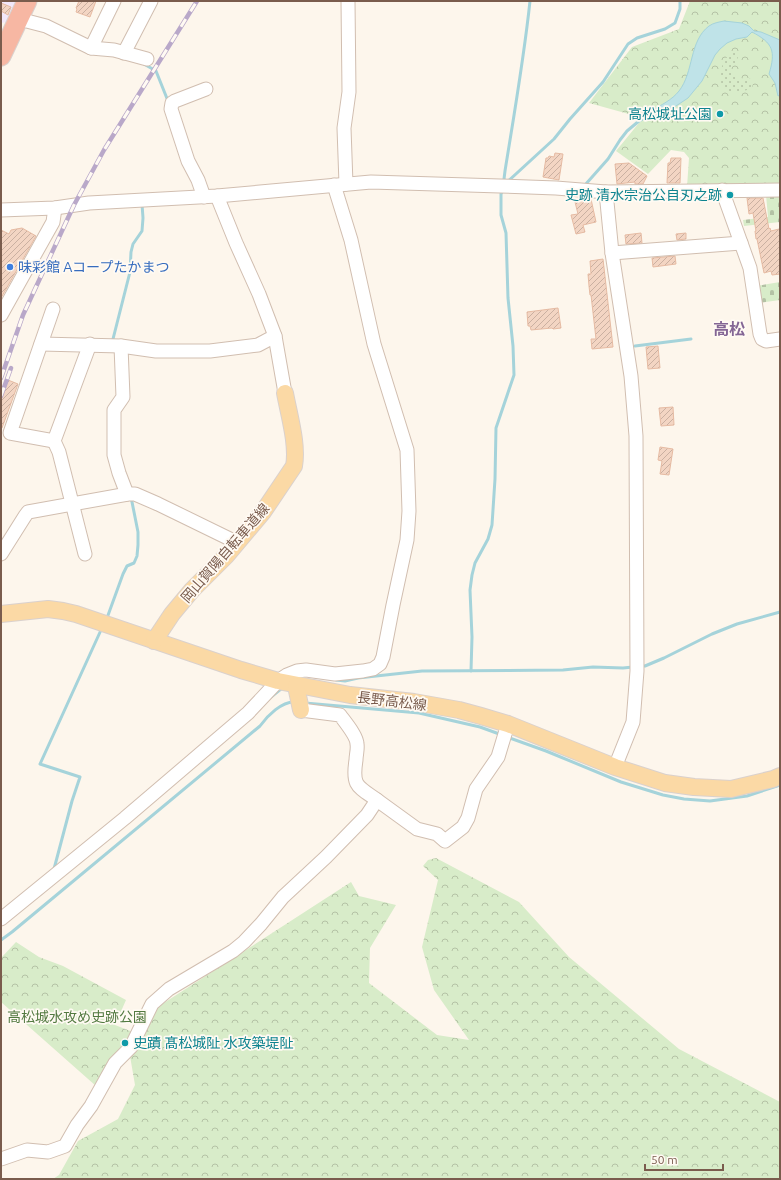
<svg xmlns="http://www.w3.org/2000/svg" width="781" height="1180" viewBox="0 0 781 1180" font-family="Ubuntu,'Noto Sans JP',sans-serif">
<defs>
<pattern id="forest-crowns" width="20" height="18" patternUnits="userSpaceOnUse"><rect width="20" height="18" fill="#d8ecc9"/><path d="M2 6a3 3 0 1 1 6 0M12 15a3 3 0 1 1 6 0" fill="none" stroke="#b4c2a5"/></pattern>
<pattern id="cemetery-stones" width="16" height="16" patternUnits="userSpaceOnUse"><rect width="16" height="16" fill="#d8ecc9"/><path d="M2 7V4a2 2 0 0 1 4 0v3zM10 15v-3a2 2 0 0 1 4 0v3z" fill="#b4c2a5"/></pattern>
<pattern id="garden-dots" width="8" height="8" patternUnits="userSpaceOnUse"><rect width="8" height="8" fill="#d8ecc9"/><path d="M2 2h.1M6 6h.1" fill="none" stroke="#b4c2a5" stroke-width="1.8" stroke-linecap="round"/></pattern>
<pattern id="building-hatch" width="6" height="6" patternUnits="userSpaceOnUse"><rect width="6" height="6" fill="#f3d5c3"/><path d="M-1 1l2-2M0 6l6-6M5 7l2-2" fill="none" stroke="#cab0a1"/></pattern>
</defs>
<rect width="100%" height="100%" fill="#fdf6ec"/>
<path fill="#f3e8fa" d="M1,1H18L8,22L1,23Z"/>
<g fill="url(#forest-crowns)">
<path d="M690,1H780V188L687,187L689,158L684,152L671,150L648,174L616,151L643,118L589,103L632,47L679,29Z"/>
<path d="M436,858L519,902L569,957L679,1049L780,1102V1179H53L59,1175L78,1141L118,1119L135,1085L130,1056L153,1010L351,882L359,896L396,905L370,948L369,983L437,1035L469,1040L434,990L422,947L438,880L423,866L428,860Z"/>
<path d="M16,942L39,957L63,966L126,1000L115,1025L133,1032L130,1043L96,1086L1,1002V958Z"/>
</g>
<g fill="url(#cemetery-stones)">
<path d="M766,195H780V222L744,226L743,220L768,217Z"/>
<path d="M780,282V300L759,303L756,286Z"/>
</g>
<path fill="url(#garden-dots)" d="M735,51L737,52L739,55L736,62L731,68L732,72C741,83 741,77 751,79L753,83L752,88C707,107 718,56 735,51Z"/>
<path fill="#bfe3e8" stroke="#a5d3da" d="M724,21L742,23L749,26L754,31L761,32L780,40V95L778,96L775,83L769,74C776,51 773,43 752,32L747,37L736,39L727,43L720,49L715,55L702,81L688,98L673,108L651,117L650,113L651,111C661,105 672,100 679,91C694,72 689,41 709,26C713,23 719,22 724,21Z"/>
<g fill="none" stroke-linecap="round" stroke-linejoin="round">
<g stroke="#a5d3da" stroke-width="3">
<path d="M144,64L156,71L168,101"/>
<path d="M506,181L504,179L505,171C514,115 524,58 530,1"/>
<path d="M506,183L554,139L570,119L603,82L628,44L637,38L665,29L675,23L680,9V1"/>
<path d="M583,185H585L608,159L620,140L627,131L639,121L650,115"/>
<path d="M113,342V339L130,272L131,252L133,244L142,231L143,218L142,204H143"/>
<path d="M635,346L691,339"/>
<path d="M107,618L123,574L127,566L134,563L137,556L138,545V532L131,497"/>
<path d="M641,666H645L664,658L712,634L737,624L780,612"/>
<path d="M471,671L472,637L470,590L472,575L475,563L488,539L492,525L495,479L496,428L514,375L513,346L508,298L506,233L501,215V194L503,190"/>
<path d="M336,680L345,681L358,678L422,671L563,670L593,667L623,668L633,667"/>
<path d="M271,697L281,689"/>
<path d="M305,703L419,713L480,727L502,735"/>
<path d="M507,737L546,751L621,782L663,795L684,799L710,801L747,796L780,785"/>
<path d="M54,869L72,801L80,777L40,764L101,630"/>
<path d="M1,940L12,932L260,726C267,716 282,701 295,702"/>
</g>
</g>
<g fill="url(#building-hatch)" stroke="#e6bba3">
<path d="M79,1H96L90,17L76,12L77,9L76,8Z"/>
<path d="M1,3L11,7L8,15L1,11Z"/>
<path d="M555,153L563,154L559,180L543,177L546,158H548L549,156L554,157Z"/>
<path d="M671,158H681L680,183H667L668,163H670Z"/>
<path d="M629,163L647,176L643,184H635V182L617,184L615,164Z"/>
<path d="M747,198H763L769,229L770,228L771,231L779,229L780,235V274L772,275L771,271L764,273L757,239H756L755,231H756L753,213L749,214Z"/>
<path d="M589,199H591L596,222L583,225L585,232L576,234L571,215L578,214L575,202Z"/>
<path d="M22,228L36,236L1,298V230L9,234L11,230Z"/>
<path d="M641,233L642,243L626,244L625,235Z"/>
<path d="M686,233V239L677,240L676,234Z"/>
<path d="M675,256L676,264L653,267L652,258Z"/>
<path d="M603,259L613,347L592,349L591,339H596L591,295H590L589,286L588,274H591L590,261Z"/>
<path d="M558,308L561,328L553,329L552,328L531,330L530,326H528L527,312Z"/>
<path d="M658,346L660,368L648,369L646,347Z"/>
<path d="M8,380L18,384L2,428L1,427V400Z"/>
<path d="M673,407L674,425L661,426L659,408Z"/>
<path d="M660,447L673,449L669,475L660,474L662,461L658,460Z"/>
</g>
<g fill="none" stroke-linecap="round" stroke-linejoin="round">
<g stroke="#d1beb0" stroke-width="15">
<g id="minor">
<path d="M19,19L46,26L91,48L114,1"/>
<path d="M91,48L114,50L147,59"/>
<path d="M124,53L151,1"/>
<path d="M346,184L344,128L349,92L348,1"/>
<path d="M722,190L750,268L760,334L762,339L766,341L780,339"/>
<path d="M606,192L612,253L631,376L636,436L637,671L633,722L615,767"/>
<path d="M217,196L236,243L259,294L275,336L285,393"/>
<path d="M204,197L198,180L188,161L171,109L172,103L175,101L206,89"/>
<path d="M1,210L55,208L89,203L217,196L371,182L500,186L556,188L606,192L780,190"/>
<path d="M612,253L741,243"/>
<path d="M53,309L10,433L54,441L90,344"/>
<path d="M1,315L53,222L55,208"/>
<path d="M41,344L121,346L156,351H210L258,345L275,336"/>
<path d="M121,346L123,397L114,410V455L119,473L127,494"/>
<path d="M54,441L59,452L85,554"/>
<path d="M1,554L25,516L28,512L128,494H135L158,504L238,543"/>
<path d="M377,800L417,829L437,834L445,841L463,827L468,818L476,789L498,757L508,724"/>
<path d="M1,919L125,818L214,742L248,713L278,681L287,675L297,671L306,670L335,674L363,671L373,669L380,664L383,657L393,605L407,540L409,511L407,450L374,344L351,240L334,185"/>
<path d="M1,1159L27,1150L48,1152L65,1146L77,1125L91,1106L115,1063L131,1047L152,1004L169,989L233,951L244,942L261,924L283,897L326,857L367,815L377,800C357,786 352,786 356,760C356,755 358,749 357,744C357,736 345,722 340,715L301,710"/>
</g>
</g>
<g stroke="#dad1cd" stroke-width="18">
<g id="major">
<path d="M1,614L48,609L63,611L76,614L241,670L278,681L350,695L414,702L459,710L481,716L508,724L615,767L665,783L694,787L731,789L773,779L780,776"/>
<path d="M154,641L172,614L192,590L226,556L263,512L294,466C298,445 289,415 285,393"/>
<path d="M296,686L301,710"/>
</g>
</g>
<g stroke="#dad1cd" stroke-width="21">
<path id="highway" d="M1,56L27,1"/>
</g>
<use href="#minor" stroke="#fff" stroke-width="13"/>
<use href="#major" stroke="#fbd9a5" stroke-width="16"/>
<use href="#highway" stroke="#f7b7a3" stroke-width="19"/>
<g stroke="#b9a8c9" stroke-width="4.5">
<g id="rail">
<path d="M1,378L23,315L74,205L104,150L197,1"/>
<path d="M1,396L11,368"/>
</g>
</g>
<use href="#rail" stroke="#fffaf3" stroke-width="3" stroke-dasharray="9" stroke-linecap="butt"/>
</g>
<g fill="#0f9aa8" stroke="#fffaf3" stroke-width="1.5">
<circle cx="720" cy="114" r="4"/>
<circle cx="730" cy="195" r="4"/>
<circle cx="125" cy="1043" r="4"/>
</g>
<circle fill="#3f7fe0" stroke="#fffaf3" stroke-width="1.5" cx="10" cy="267" r="4"/>
<g text-anchor="middle" stroke-width="3.5" stroke-linejoin="round" paint-order="stroke">
<g font-size="14" fill="#0d838f" stroke="#fffaf3" text-anchor="end">
<text x="712" y="119">高松城址公園</text>
<text x="722" y="200">史跡 清水宗治公自刃之跡</text>
<text x="133" y="1048" text-anchor="start">史蹟 髙松城阯 水攻築堤阯</text>
</g>
<g font-size="14" fill="#366cbe" stroke="#fffaf3" text-anchor="start">
<text x="18" y="272">味彩館 Aコープたかまつ</text>
</g>
<g font-size="14" fill="#7a5c4d" stroke="#fffaf3">
<text transform="translate(225 553) rotate(-49)" y="5">岡山賀陽自転車道線</text>
<text transform="translate(392 701) rotate(7)" y="5">長野高松線</text>
</g>
<g font-size="14" fill="#537a41" stroke="#fffaf3">
<text x="77" y="1022">高松城水攻め史跡公園</text>
</g>
<g font-size="16" font-weight="bold" fill="#846695" stroke="#fffaf3">
<text x="729" y="335">高松</text>
</g>
</g>
<rect width="781" height="1180" fill="none" stroke="#7a5c4d" stroke-width="4"/>
<path d="M645 1164v6h78v-6" fill="none" stroke="#7a5c4d" stroke-width="2"/>
<text x="651" y="1164" font-size="12" fill="#7a5c4d" stroke="#fffaf3" stroke-width="3" paint-order="stroke">50 m</text>
</svg>
